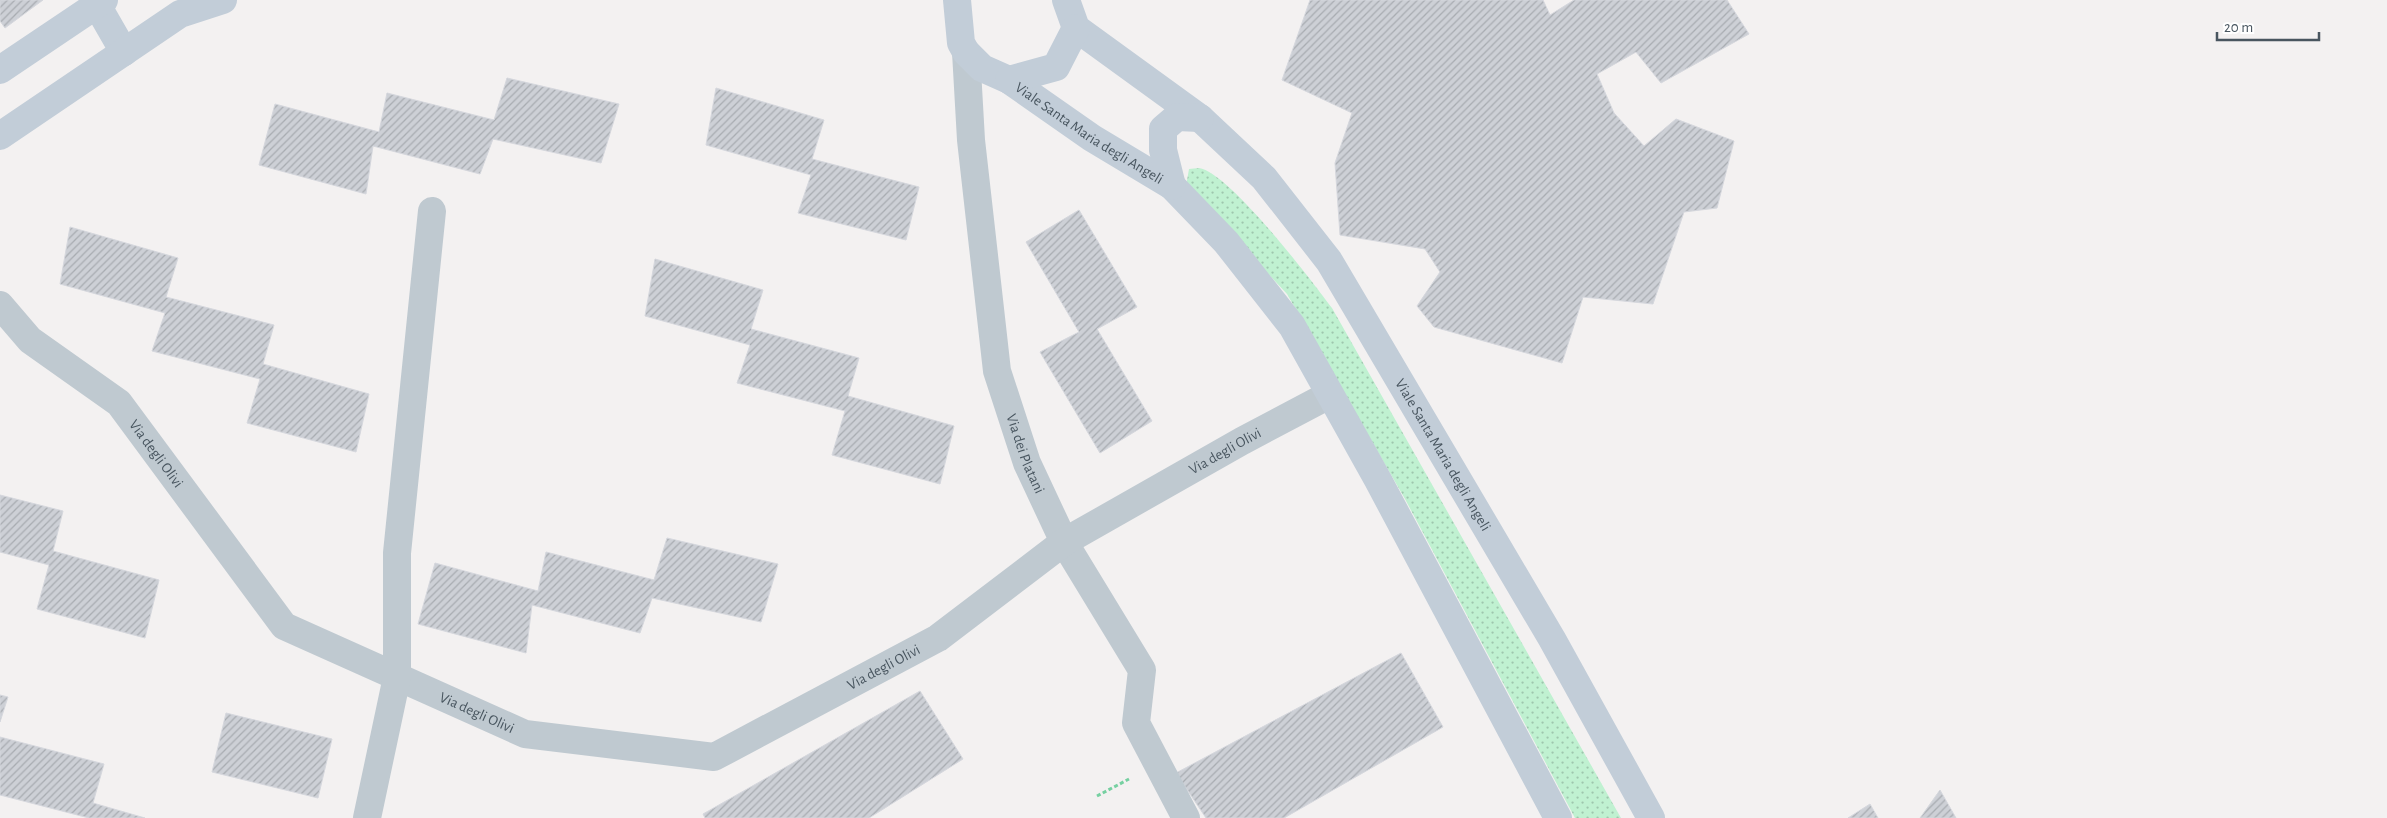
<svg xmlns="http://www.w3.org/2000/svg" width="2387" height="818" viewBox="0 0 2387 818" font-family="'Alegreya Sans',sans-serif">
<defs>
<pattern id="grass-dots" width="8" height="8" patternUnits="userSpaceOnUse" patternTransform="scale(1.25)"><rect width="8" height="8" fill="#c0f1d1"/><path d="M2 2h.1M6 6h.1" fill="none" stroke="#9ec6ad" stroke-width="1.8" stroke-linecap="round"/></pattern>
<pattern id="building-hatch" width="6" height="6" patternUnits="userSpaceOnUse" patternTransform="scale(1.25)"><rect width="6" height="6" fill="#cdd0d6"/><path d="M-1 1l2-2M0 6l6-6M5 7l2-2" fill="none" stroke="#a8acb1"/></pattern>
</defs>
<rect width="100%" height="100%" fill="#f3f1f1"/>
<path fill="url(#grass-dots)" d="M1199,168C1229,172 1311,280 1332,308L1621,818H1575L1405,499L1287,294L1186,186L1189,169Z"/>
<g fill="url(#building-hatch)" stroke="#d5d7dd">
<path d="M0,0H43L5,28L0,21Z"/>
<path d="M1310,0H1543L1550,15L1574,0H1727L1749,34L1661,83L1636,52L1597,74L1614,113L1644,146L1676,119L1734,141L1717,208L1684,212L1653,304L1583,297L1562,363L1434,327L1417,306L1440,272L1425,249L1340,235L1335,163L1352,113L1282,80Z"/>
<path d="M507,78L619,104L601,163L493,139L480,174L373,146L366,194L259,165L275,104L379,132L387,93L494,120Z"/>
<path d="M716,88L824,120L812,159L919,187L906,240L798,213L811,175L706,145Z"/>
<path d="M1079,210L1137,307L1097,329L1152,421L1100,453L1040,352L1079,332L1026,242Z"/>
<path d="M70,227L178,258L166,297L274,325L263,364L369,394L356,452L247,423L260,379L152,351L165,313L60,284Z"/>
<path d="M655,259L763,290L751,329L859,358L848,396L954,426L940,484L832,455L845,411L737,383L750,345L645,316Z"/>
<path d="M0,495L63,511L53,551L159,580L145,638L37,609L49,565L0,552Z"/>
<path d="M667,538L778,564L761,622L652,598L640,633L532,605L526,653L418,624L435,563L538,591L546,552L654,580Z"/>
<path d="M1401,653L1443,727L1284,818H1206L1176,773Z"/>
<path d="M920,691L963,759L869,818H705L703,814Z"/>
<path d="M0,695L8,697L0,722Z"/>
<path d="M226,713L332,739L318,798L212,772Z"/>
<path d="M0,737L104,764L93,803L145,818H89L0,795Z"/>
<path d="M1940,790L1956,818H1920Z"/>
<path d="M1870,804L1878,818H1848Z"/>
</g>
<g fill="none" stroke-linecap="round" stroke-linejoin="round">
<path stroke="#76d0a1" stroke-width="3" stroke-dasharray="4 2.5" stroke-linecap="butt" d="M1097,796L1129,779"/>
<g stroke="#bfc9d0" stroke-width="28">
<path id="s1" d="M966,52L971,140L997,371L1027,463L1064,542L1142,670L1136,723L1186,818"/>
<path id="s2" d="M0,305L30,340L119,403L284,626L525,734L714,757L938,638L1064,542L1242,441L1329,395"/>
<path d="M367,818L397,677V553L432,211"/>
</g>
<g stroke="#c2cdd8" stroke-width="28">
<path id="s3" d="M957,0L961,43L966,52L982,68L1009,80L1092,138L1172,186L1226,242L1292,326L1378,480L1558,818"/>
<path id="s4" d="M1066,0L1076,28L1200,118L1264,178L1329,261L1552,639L1651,818"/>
<path d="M97,5L124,52"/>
<path d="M0,70L104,0"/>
<path d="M1009,80L1056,67L1076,28"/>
<path d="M0,136L180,14L223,0"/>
<path d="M1172,186L1163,150V129L1177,117L1200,118"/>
</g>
</g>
<g text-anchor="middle" stroke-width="4" stroke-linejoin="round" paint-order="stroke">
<g font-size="15" fill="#48555f" stroke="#fff">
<text dy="5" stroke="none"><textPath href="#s3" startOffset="202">Viale Santa Maria degli Angeli</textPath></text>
<text dy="5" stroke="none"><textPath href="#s2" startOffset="1484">Via degli Olivi</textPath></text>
<text dy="5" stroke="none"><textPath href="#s2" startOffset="218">Via degli Olivi</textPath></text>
<text dy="5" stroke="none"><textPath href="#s1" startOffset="408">Via dei Platani</textPath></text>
<text dy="5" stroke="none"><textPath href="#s4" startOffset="601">Viale Santa Maria degli Angeli</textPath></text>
<text dy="5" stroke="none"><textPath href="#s2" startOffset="1079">Via degli Olivi</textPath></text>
<text dy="5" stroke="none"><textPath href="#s2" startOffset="644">Via degli Olivi</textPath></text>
</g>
</g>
<path d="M2217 32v8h102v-8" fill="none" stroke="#48555f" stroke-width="2.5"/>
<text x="2224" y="32" font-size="15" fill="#48555f" stroke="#ffffff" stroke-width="4" paint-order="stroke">20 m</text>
</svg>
